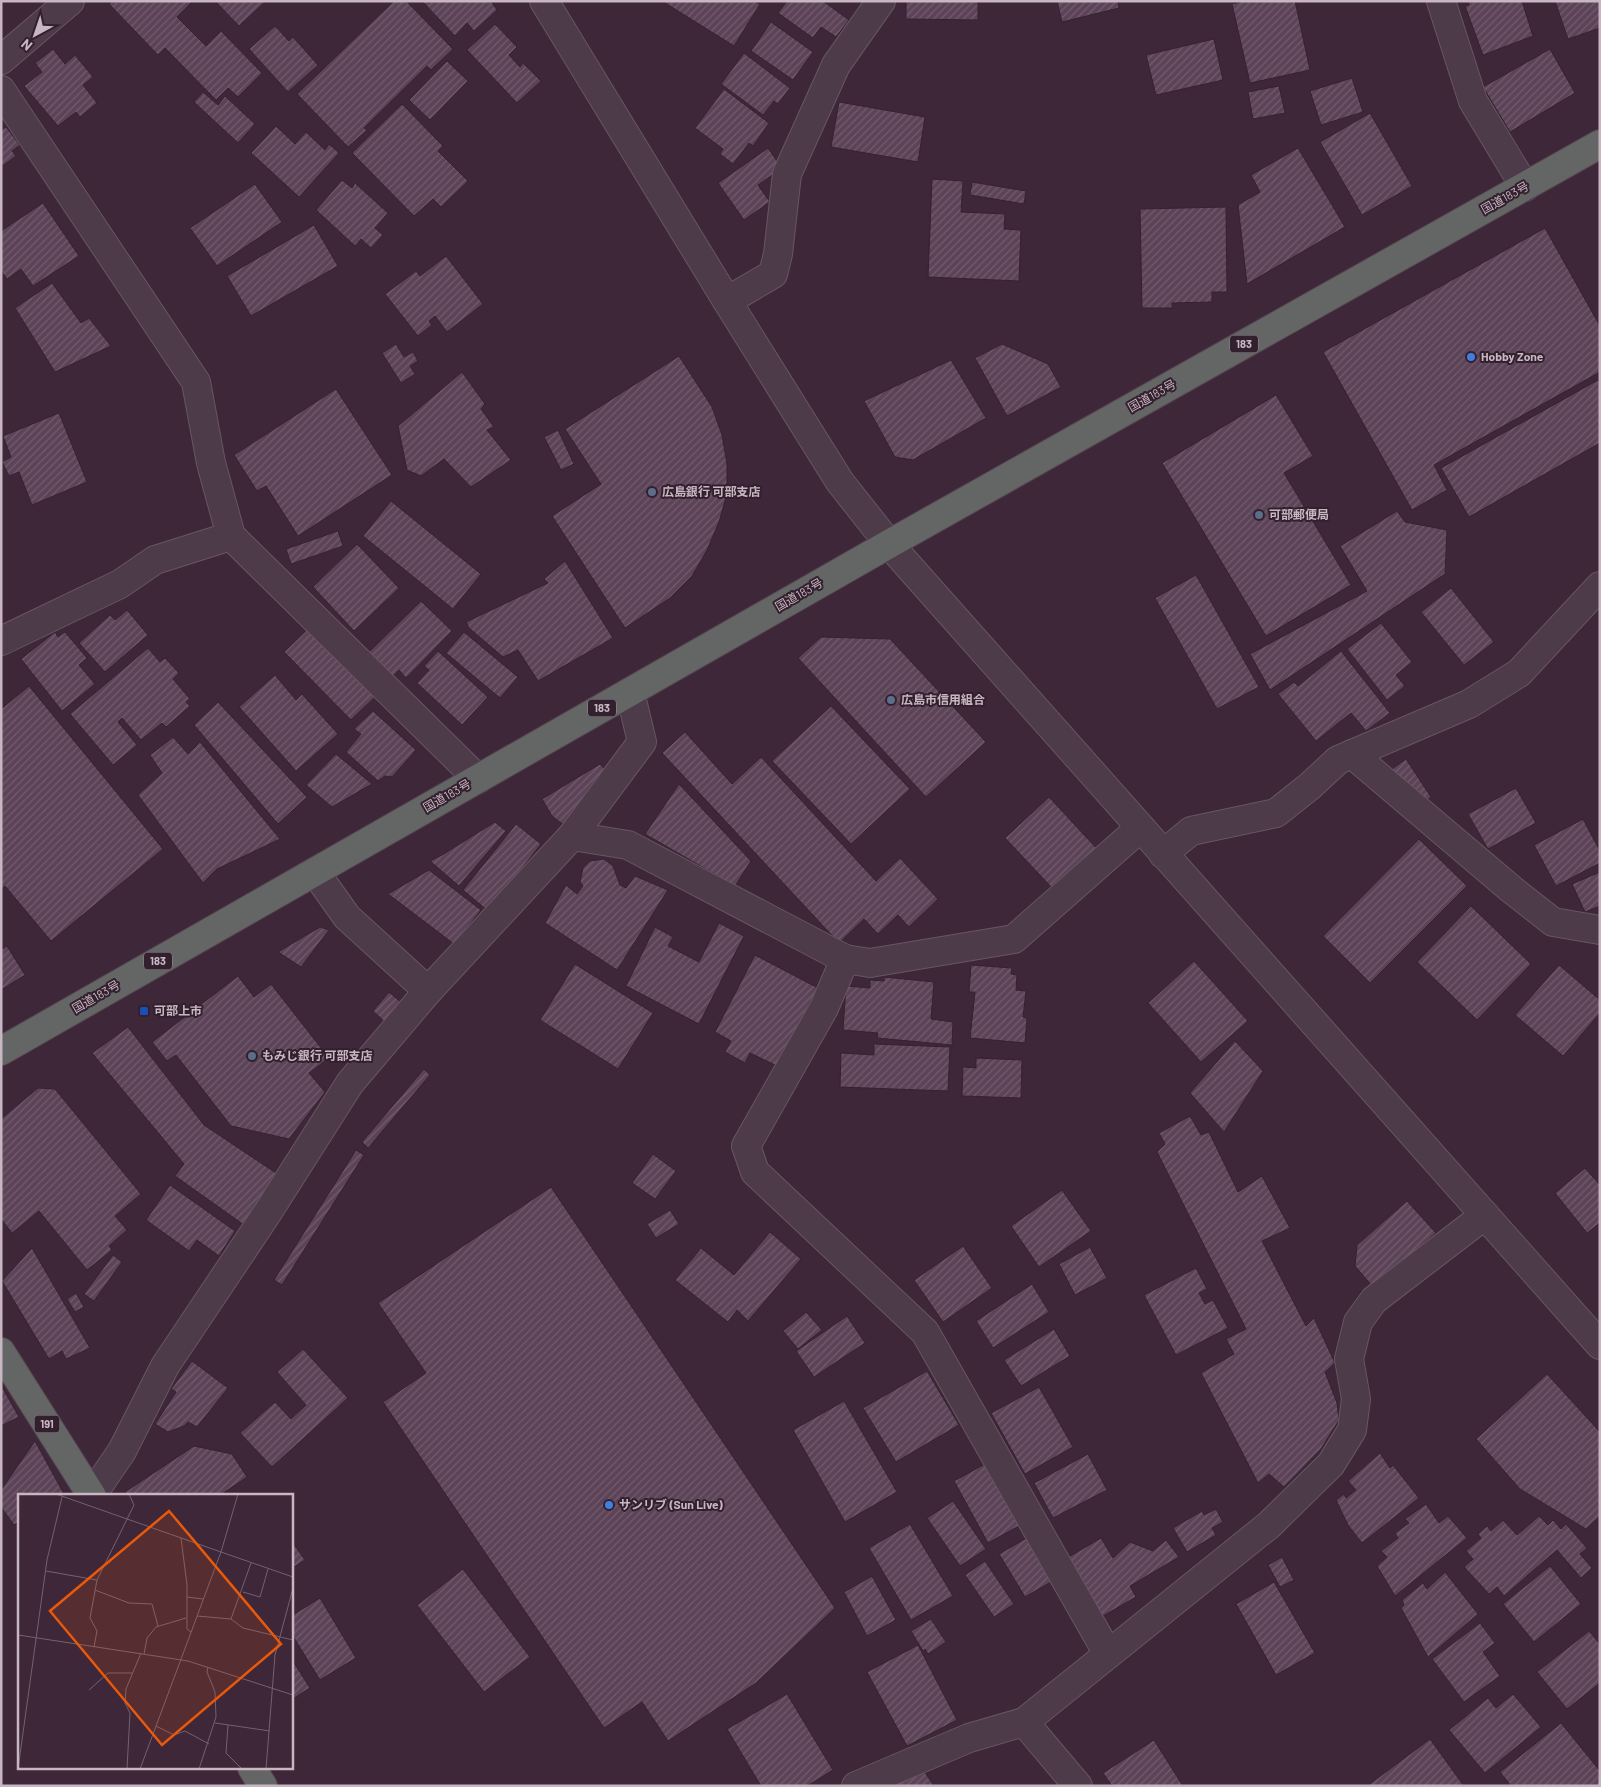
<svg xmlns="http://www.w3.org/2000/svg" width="1601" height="1787" viewBox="0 0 1601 1787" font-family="Barlow,'Noto Sans JP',sans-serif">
<defs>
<pattern id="building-hatch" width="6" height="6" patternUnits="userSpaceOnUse" patternTransform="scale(1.25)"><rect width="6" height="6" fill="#5c4357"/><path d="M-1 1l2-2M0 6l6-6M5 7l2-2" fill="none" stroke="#725c6e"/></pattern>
</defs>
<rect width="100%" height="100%" fill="#3d2738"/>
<g fill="url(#building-hatch)" stroke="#352230">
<path d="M112,1H193L177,17L206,46L221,31L262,73L238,97L228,88L216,100L165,48L158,55L109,4Z"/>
<path d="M215,1H266L239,26Z"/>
<path d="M394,1H406L453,49L431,70L427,66L364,128L367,130L348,147L297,94Z"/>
<path d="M422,1H491L497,10L474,31L467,23L455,36Z"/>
<path d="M662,1H754L760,4L734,46Z"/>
<path d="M787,1H823L849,20L836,37L821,27L813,38L778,13Z"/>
<path d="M906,1H978V20L906,19Z"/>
<path d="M1057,1H1118L1119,8L1062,22Z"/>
<path d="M1244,1H1295L1310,70L1250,83L1232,4Z"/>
<path d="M1468,1H1522L1533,36L1483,55L1465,6L1469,5Z"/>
<path d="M1555,1H1600V28L1568,39Z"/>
<path d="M771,22L813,52L793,80L751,51Z"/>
<path d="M495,24L517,47L509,55L520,67L523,63L541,81L517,103L467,50Z"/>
<path d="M275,26L289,41L293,37L318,65L288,92L249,49Z"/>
<path d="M1214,39L1223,80L1156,95L1146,55Z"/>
<path d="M53,49L65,64L75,55L93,77L83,85L97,103L80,117L76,112L58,126L24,86L42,72L35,63Z"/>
<path d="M1550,49L1575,93L1510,132L1483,87Z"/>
<path d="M744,53L790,88L778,104L774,101L763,115L721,84Z"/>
<path d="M447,61L468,81L430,120L409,100Z"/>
<path d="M1352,78L1363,112L1321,125L1310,91Z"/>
<path d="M1279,86L1285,113L1253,119L1248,92Z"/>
<path d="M724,89L769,123L753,146L749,143L733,164L720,154L723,149L695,128Z"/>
<path d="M203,92L218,105L225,96L255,124L238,143L194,102Z"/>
<path d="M839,102L925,117L918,162L831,147Z"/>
<path d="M402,104L443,146L438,151L468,181L441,207L433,199L414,216L352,153Z"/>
<path d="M1370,113L1412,186L1362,215L1320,142Z"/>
<path d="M276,126L295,144L306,132L325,150L329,144L339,153L299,197L251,153Z"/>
<path d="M6,127L20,145L12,151L16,156L1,167V130Z"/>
<path d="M768,148L782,168L758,185L770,202L744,220L718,183Z"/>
<path d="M1298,148L1345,227L1247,284L1238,205L1260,192L1251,175Z"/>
<path d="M932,179L963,181L961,212L1005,214L1004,229L1021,230L1019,281L928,277Z"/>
<path d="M342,180L352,188L355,183L388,213L375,228L383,235L371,248L361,239L355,246L316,210Z"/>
<path d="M972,182L1026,191L1024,204L970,195Z"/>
<path d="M255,184L282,222L217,266L190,228Z"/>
<path d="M43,203L79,256L33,286L21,269L7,279L1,271V231Z"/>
<path d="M1226,207L1227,292H1212V302L1172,303V308H1142L1140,209Z"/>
<path d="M314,225L338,266L251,316L227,276Z"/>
<path d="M1545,228L1600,326V372L1434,465L1447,490L1412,510L1323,352Z"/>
<path d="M446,256L483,304L447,332L435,316L429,321L432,325L418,336L385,294L416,271L420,276Z"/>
<path d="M52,283L81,323L89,318L111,346L55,372L15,308Z"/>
<path d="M396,344L404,357L413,352L418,361L410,366L415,374L401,383L382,353Z"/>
<path d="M1002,344L1048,364L1061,387L1007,416L975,358Z"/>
<path d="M679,356L712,407L722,435L727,464V494L719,522L707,550L692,576L670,598L625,628L552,516L601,484L565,429Z"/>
<path d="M951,360L986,418L913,460L895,457L864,401Z"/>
<path d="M462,372L485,404L481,409L494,427L487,430L511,460L471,487L444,459L421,476L407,470L398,426Z"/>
<path d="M1598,380L1600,384V443L1469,517L1441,468Z"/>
<path d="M336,389L392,475L298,536L266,486L257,491L234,455Z"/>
<path d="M1276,395L1313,456L1284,473L1351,585L1266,636L1162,463Z"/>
<path d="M59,413L87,482L32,505L19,472L9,476L2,462L11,457L3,436Z"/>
<path d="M558,430L574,464L561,470L544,437Z"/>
<path d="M391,501L481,574L453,609L363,536Z"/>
<path d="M1397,511L1405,522L1447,530L1445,574L1270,690L1250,654L1367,591L1340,546Z"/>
<path d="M338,531L343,546L291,564L286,549Z"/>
<path d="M357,544L399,588L354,631L313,587Z"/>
<path d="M565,561L613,638L538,681L518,650L503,657L469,628L466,622L548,583L544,579Z"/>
<path d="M1196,575L1259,687L1217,709L1155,598Z"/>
<path d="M1451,588L1494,642L1464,665L1421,612Z"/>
<path d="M421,601L452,631L406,678L399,670L393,676L369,652Z"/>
<path d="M127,610L148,635L105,672L79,643L110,615L115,620Z"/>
<path d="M314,623L380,692L351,720L284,652Z"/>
<path d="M1381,623L1412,662L1396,675L1405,686L1387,700L1347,649Z"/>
<path d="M55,632L58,637L65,632L87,658L79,665L95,684L62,711L21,659Z"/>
<path d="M464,632L518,677L500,698L446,653Z"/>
<path d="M821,637L890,639L986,742L926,797L798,658Z"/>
<path d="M148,648L160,662L165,658L179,673L173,679L190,699L186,702L190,706L166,727L162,723L141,740L122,718L118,722L137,745L113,765L70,714Z"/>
<path d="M438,651L488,697L462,725L417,683L429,670L424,666Z"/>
<path d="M1341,651L1390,713L1366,731L1351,713L1316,741L1278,694L1294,682L1298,686Z"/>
<path d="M275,675L296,700L302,694L338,734L296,771L239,707Z"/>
<path d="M29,686L163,849L51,941L5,886L1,890V709Z"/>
<path d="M218,702L307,797L278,824L194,725Z"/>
<path d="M831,706L910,789L851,844L772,761Z"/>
<path d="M373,711L416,750L392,777L385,776L378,781L346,752L361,734L354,729Z"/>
<path d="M685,732L732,784L761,757L876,881L900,858L938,899L909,927L898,915L878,934L864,919L839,943L662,753Z"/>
<path d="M173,737L188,754L200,742L280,839L217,869L203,883L138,795L162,773L150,755Z"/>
<path d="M336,754L372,784L332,807L306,785Z"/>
<path d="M1406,759L1431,797L1424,802L1389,771Z"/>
<path d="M600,764L609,774L565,826L552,816L542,799Z"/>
<path d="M679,784L751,861L735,886L645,834Z"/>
<path d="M1516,788L1536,823L1488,849L1468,814Z"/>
<path d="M1049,797L1099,851L1055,891L1005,838Z"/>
<path d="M1583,819L1600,851V863L1556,886L1534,845Z"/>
<path d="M495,822L506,831L459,886L430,861L442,855Z"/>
<path d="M516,824L541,844L488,911L463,890Z"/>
<path d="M1419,839L1467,886L1370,983L1323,936Z"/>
<path d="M604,859L613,866L620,885L626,888L635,876L668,890L617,970L545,923L566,885L577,894L583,886L580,882L583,868L590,861Z"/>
<path d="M429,870L481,910L454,944L388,894Z"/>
<path d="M1600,872V906L1585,912L1572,884Z"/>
<path d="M1471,906L1531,964L1477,1020L1417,962Z"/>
<path d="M719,923L744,936L699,1024L626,986L655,927L673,937L668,946L699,962Z"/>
<path d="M320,927L329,930L301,967L278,952Z"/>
<path d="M7,946L25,975L1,990V950Z"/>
<path d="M755,955L818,988L777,1066L750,1053L745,1063L725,1052L731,1041L715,1032Z"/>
<path d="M1194,961L1248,1021L1201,1062L1148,1003Z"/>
<path d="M575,964L653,1013L618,1069L540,1020Z"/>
<path d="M971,965L1012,968L1011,974L1017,975L1016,990L1026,991L1023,1017L1027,1018L1025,1043L970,1038L975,992H969Z"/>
<path d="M1559,965L1600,1000V1013L1563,1056L1515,1015Z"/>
<path d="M238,976L254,997L271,984L329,1058L309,1073L325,1092L289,1139L231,1126L176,1055L167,1061L152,1042Z"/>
<path d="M884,977L934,982L931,1019L953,1022L952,1045L877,1038L878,1033L843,1030L846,986L870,988V980L884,981Z"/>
<path d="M389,992L403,1004L386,1023L373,1011Z"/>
<path d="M128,1027L204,1125L279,1175L244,1225L175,1176L184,1164L92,1053Z"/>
<path d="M1235,1041L1263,1071L1224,1132L1190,1093Z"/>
<path d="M874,1044L950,1047L948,1091L840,1087L841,1053L874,1055Z"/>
<path d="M976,1058L1022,1060L1021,1098L962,1096L963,1067L976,1068Z"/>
<path d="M424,1069L430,1075L368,1148L362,1142Z"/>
<path d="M38,1088L55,1089L141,1194L115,1216L127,1230L109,1246L112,1250L87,1270L39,1211L12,1233L1,1219V1119Z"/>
<path d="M1190,1116L1201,1135L1209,1132L1238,1192L1262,1176L1290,1228L1262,1241L1306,1326L1314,1318L1335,1363L1325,1372L1337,1403L1339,1420L1321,1449L1284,1487L1269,1474L1258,1483L1201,1373L1234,1354L1226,1339L1246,1329L1157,1152L1165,1144L1159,1133Z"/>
<path d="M356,1150L364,1155L282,1285L274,1280Z"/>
<path d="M653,1154L676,1171L655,1199L632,1183Z"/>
<path d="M1585,1168L1600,1185V1223L1587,1233L1555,1193Z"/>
<path d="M170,1185L235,1231L219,1256L197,1240L189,1251L146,1220Z"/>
<path d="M551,1187L835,1608L756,1683L668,1741L642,1702L604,1728L383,1402L426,1373L378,1303Z"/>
<path d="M1062,1190L1091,1231L1039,1267L1011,1226Z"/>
<path d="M1407,1201L1436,1233L1373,1287L1355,1266L1357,1245Z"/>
<path d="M670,1210L679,1224L656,1238L647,1224Z"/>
<path d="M770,1232L801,1259L748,1321L737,1310L728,1322L675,1280L701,1248L734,1275Z"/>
<path d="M963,1246L992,1288L943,1322L914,1280Z"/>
<path d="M1090,1247L1107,1278L1075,1295L1059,1264Z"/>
<path d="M32,1248L90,1348L66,1359L62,1351L49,1359L2,1281Z"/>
<path d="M113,1255L122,1262L94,1301L84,1294Z"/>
<path d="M1196,1268L1207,1289L1199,1293L1205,1304L1213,1300L1228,1328L1176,1355L1144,1295Z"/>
<path d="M1032,1284L1049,1312L993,1348L976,1321Z"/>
<path d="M76,1293L84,1307L75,1312L67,1299Z"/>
<path d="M806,1312L822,1330L798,1349L783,1331Z"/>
<path d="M847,1316L865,1343L814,1377L796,1351Z"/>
<path d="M1054,1329L1070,1356L1021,1386L1004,1360Z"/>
<path d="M303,1349L348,1398L272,1467L240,1433L275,1402L291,1419L306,1405L277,1372Z"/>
<path d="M192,1361L228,1388L197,1427L188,1422L184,1426L168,1432L155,1424L176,1392L171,1389Z"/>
<path d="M927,1371L959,1425L896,1462L863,1408Z"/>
<path d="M1547,1374L1600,1432V1516L1586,1529L1520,1489L1476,1439Z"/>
<path d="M1,1385L19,1417L1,1426Z"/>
<path d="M1039,1387L1073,1447L1025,1474L991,1413Z"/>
<path d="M844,1401L897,1492L845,1522L793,1430Z"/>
<path d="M35,1441L64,1494L62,1496H19V1522L14,1525L1,1507V1490Z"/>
<path d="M194,1446L232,1454L247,1477L219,1496H128L125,1492Z"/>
<path d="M1380,1453L1390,1468L1393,1465L1419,1498L1362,1543L1348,1525L1336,1500L1344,1494L1346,1498L1356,1490L1348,1481Z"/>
<path d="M1088,1454L1107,1490L1053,1518L1034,1483Z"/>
<path d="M985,1464L1019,1526L988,1543L954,1481Z"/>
<path d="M953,1501L986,1549L960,1566L927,1518Z"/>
<path d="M1426,1504L1439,1523L1448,1516L1467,1538L1395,1596L1377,1566L1387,1557L1381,1551L1398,1538L1395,1533L1409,1523L1405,1519Z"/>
<path d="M1216,1509L1223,1522L1212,1528L1216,1535L1187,1552L1173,1528L1202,1511L1204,1515Z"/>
<path d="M1539,1516L1548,1525L1553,1520L1561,1529L1566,1524L1587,1548L1580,1554L1592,1568L1581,1578L1557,1550L1504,1596L1497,1587L1489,1594L1464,1567L1473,1559L1466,1551L1481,1538L1478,1534L1487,1526L1491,1531L1503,1520L1517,1535Z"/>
<path d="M910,1524L953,1596L911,1620L869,1548Z"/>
<path d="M1030,1536L1056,1579L1025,1597L999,1554Z"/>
<path d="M1101,1538L1113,1558L1130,1542L1153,1551L1166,1540L1179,1557L1130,1586L1136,1597L1103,1616L1067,1558Z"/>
<path d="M291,1540L305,1560L291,1569Z"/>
<path d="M1282,1557L1294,1580L1280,1587L1268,1565Z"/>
<path d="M985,1561L1014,1604L994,1617L965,1575Z"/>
<path d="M1550,1566L1581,1604L1534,1642L1503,1604Z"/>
<path d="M463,1569L530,1657L484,1692L417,1605Z"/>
<path d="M1445,1572L1478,1614L1428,1657L1401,1608L1404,1605L1402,1600L1423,1583L1427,1589Z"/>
<path d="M872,1576L896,1620L867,1636L844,1592Z"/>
<path d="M1274,1582L1315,1653L1276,1675L1236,1604Z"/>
<path d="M320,1598L356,1658L320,1680L291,1633V1616Z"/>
<path d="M931,1619L946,1642L928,1654L925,1649L923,1651L911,1631Z"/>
<path d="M1480,1623L1495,1643L1483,1652L1500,1676L1464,1702L1432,1659Z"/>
<path d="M1589,1631L1600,1644V1683L1567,1709L1537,1672Z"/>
<path d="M918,1645L957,1720L907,1746L867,1672Z"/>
<path d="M291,1658L310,1688L291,1700Z"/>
<path d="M787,1694L833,1770L807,1786H761L727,1729Z"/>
<path d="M1513,1694L1541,1727L1485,1773L1449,1730L1488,1698L1496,1708Z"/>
<path d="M1561,1723L1600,1771V1786H1511L1500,1772Z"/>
<path d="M1430,1739L1464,1786H1367Z"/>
<path d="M1154,1740L1183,1786H1112L1103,1773Z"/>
<path d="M920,1765L934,1786H889Z"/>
</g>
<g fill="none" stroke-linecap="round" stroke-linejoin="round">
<g stroke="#685663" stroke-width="30">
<g id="minor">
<path d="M1441,1L1473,101L1525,187"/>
<path d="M1,60L70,1"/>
<path d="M1,90L196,382L211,463L231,536"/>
<path d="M727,301L773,274L778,254L787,174L836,65L881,1"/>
<path d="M1,641L120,584L155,560L231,536L478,779"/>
<path d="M1352,754L1511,889L1553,922L1600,930"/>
<path d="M572,836L628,845L845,959L870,963L1014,939L1140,828"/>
<path d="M1163,854L1191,831L1276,813L1310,786L1338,760L1469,704L1519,673L1600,586"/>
<path d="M315,872L347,917L428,991"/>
<path d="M845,959L824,1008L746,1146L755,1172L925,1332L1108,1654"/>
<path d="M92,1495L122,1451L165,1366L268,1212L350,1083L428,991L572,836L642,742L630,692"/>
<path d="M1024,1722L1078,1786"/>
<path d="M856,1786L969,1738L1024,1722L1269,1525L1331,1464L1352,1430L1356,1399L1349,1359L1358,1322L1374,1300L1485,1215"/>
</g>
</g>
<g stroke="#685663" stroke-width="30">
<path id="tertiary" d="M544,1L727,301L840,482L889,544L1600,1345"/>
</g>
<g stroke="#554350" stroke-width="30">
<g id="trunk">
<path d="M1,1051L889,544L1600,144"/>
<path d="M1,1352L92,1496"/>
<path d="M252,1768L263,1786"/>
</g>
</g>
<use href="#minor" stroke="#4e3b49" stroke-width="28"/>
<use href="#tertiary" stroke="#4e3b49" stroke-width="28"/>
<use href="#trunk" stroke="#636664" stroke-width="28"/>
</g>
<g fill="#3f7fe0" stroke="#33202e" stroke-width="2">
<circle cx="1471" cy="357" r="5"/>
<circle cx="609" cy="1505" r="5"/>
</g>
<g fill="#5c6f8a" stroke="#33202e" stroke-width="2">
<circle cx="652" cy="492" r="5"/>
<circle cx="1259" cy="515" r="5"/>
<circle cx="891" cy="700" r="5"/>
<circle cx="252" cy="1056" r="5"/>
</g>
<rect fill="#1a4fb4" stroke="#33202e" stroke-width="2" x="139" y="1006" width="10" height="10" rx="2.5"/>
<g text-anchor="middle" stroke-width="4" stroke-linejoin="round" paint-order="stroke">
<g fill="#33202e" stroke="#9b8a96" stroke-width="1">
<rect x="1230" y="335.5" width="28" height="17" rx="4"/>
<rect x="588" y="699.5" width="28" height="17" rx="4"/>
<rect x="144" y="952.5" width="28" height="17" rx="4"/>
<rect x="34.5" y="1415.5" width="25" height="17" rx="4"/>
</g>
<g font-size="11" font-weight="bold" fill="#c8b7c3">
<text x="1244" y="348">183</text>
<text x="602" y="712">183</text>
<text x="158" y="965">183</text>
<text x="47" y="1428">191</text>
</g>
<g font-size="12" fill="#c8b7c3" stroke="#33202e">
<text transform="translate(1505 198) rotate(-29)" y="4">国道183号</text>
<text transform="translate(1152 396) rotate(-29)" y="4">国道183号</text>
<text transform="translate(799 595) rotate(-30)" y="4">国道183号</text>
<text transform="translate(447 796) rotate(-30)" y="4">国道183号</text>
<text transform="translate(96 997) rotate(-30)" y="4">国道183号</text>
</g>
<g font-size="12" font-weight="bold" fill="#c8b7c3" stroke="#33202e" text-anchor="start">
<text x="1481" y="361">Hobby Zone</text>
<text x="662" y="496">広島銀行 可部支店</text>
<text x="1269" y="519">可部郵便局</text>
<text x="901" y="704">広島市信用組合</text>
<text x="154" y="1015">可部上市</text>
<text x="262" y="1060">もみじ銀行 可部支店</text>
<text x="619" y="1509">サンリブ (Sun Live)</text>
</g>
</g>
<g transform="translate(18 1494)">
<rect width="275" height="275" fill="#3d2738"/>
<path fill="none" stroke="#756170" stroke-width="1" d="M38,0L203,58M163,44L169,91V135L173,138M203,58L275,83M28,77L79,86M77,96L111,109L134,110L140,132M225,98L242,103L250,75M169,103L185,105M179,122L213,125L233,69M213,125L225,134L275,146M0,141L170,167L275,201M76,153L79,137L72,124L79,86L116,11L111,0M126,160L129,144L138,133L168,124M71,196L90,179H115M197,229L252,237M210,231L208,259L224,275M138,232L156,241L167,237L191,250M0,275L29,66L44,3M109,275L112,219L107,209L108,195L123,159M122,275L203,58L220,0M181,275L198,223L197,198L189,178L190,173M248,275L257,161L275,94"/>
<path fill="#e8590c" fill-opacity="0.15" stroke="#e8590c" stroke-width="2.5" d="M151,17L263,150L144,251L32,117Z"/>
<rect width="275" height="275" fill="none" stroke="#c8b7c3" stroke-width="2.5"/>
</g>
<rect width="1601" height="1787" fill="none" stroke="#c8b7c3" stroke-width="5"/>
<g transform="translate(35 35) rotate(220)" stroke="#33202e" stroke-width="4" paint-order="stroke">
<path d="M0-4L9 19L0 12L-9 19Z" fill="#c8b7c3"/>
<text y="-8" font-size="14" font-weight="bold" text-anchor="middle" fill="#c8b7c3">N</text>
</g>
</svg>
